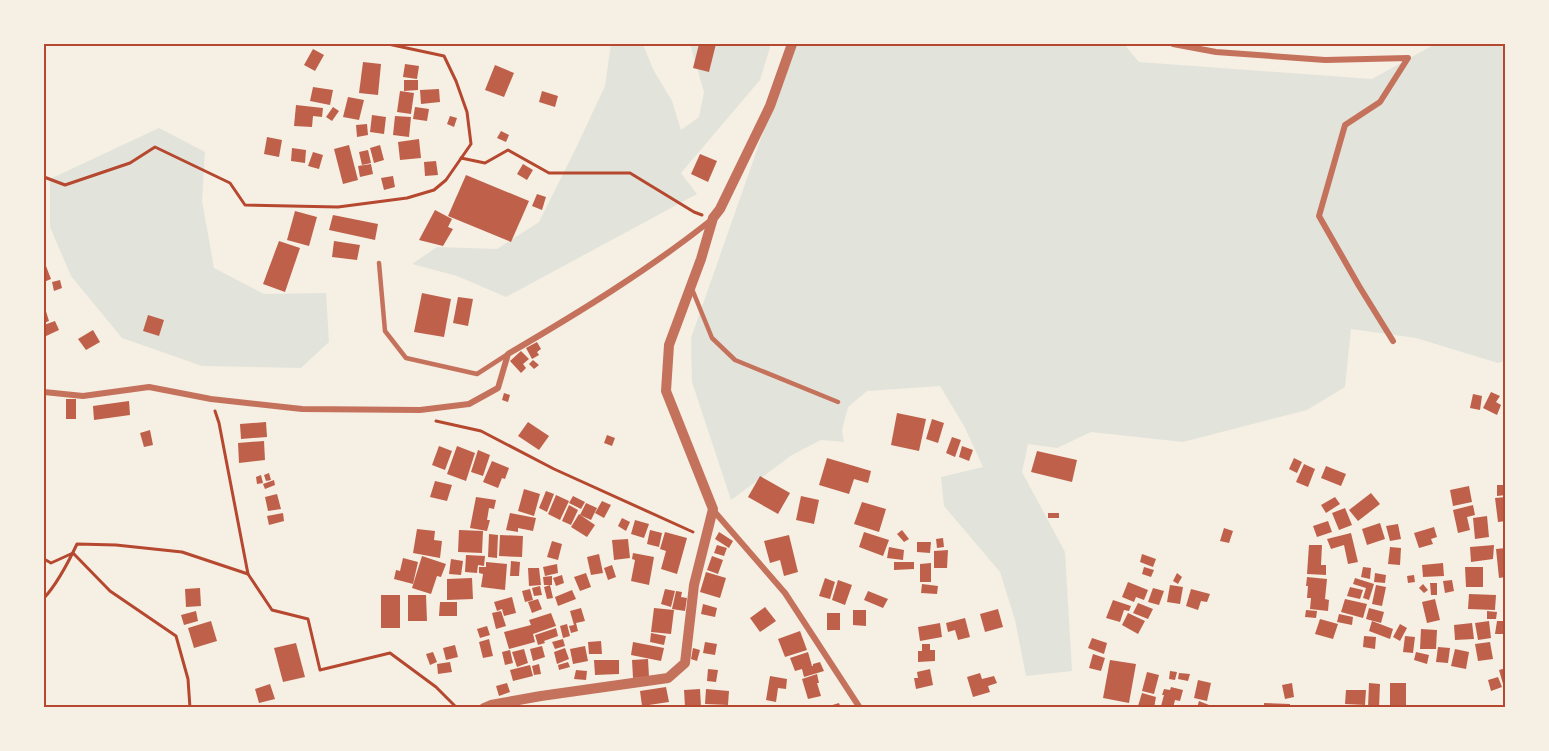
<svg xmlns="http://www.w3.org/2000/svg" width="1549" height="751" viewBox="0 0 1549 751" font-family="'Roboto Serif',serif">
<rect width="100%" height="100%" fill="#f6efe4"/>
<g fill="#e2e4dc">
<path d="M611,44H643L653,69L672,101L681,130L699,117L704,92L690,44H771L760,80L681,173L697,194L506,297L457,276L412,264L437,247L497,249L539,222L576,148L605,86Z"/>
<path d="M794,44H1124L1139,62L1372,79L1435,44H1496L1505,48V361L1498,363L1416,338L1351,329L1345,387L1307,410L1183,442L1091,432L1057,448L1028,444L1022,472L1065,552L1072,671L1026,676L1015,620L1000,572L944,506L941,477L983,467L964,426L940,386L867,391L848,407L842,430L844,442L821,440L792,455L731,500L692,382L691,338Z"/>
<path d="M159,128L205,152L202,201L214,268L264,294L326,293L329,342L301,368L202,366L122,338L71,276L50,227V179Z"/>
</g>
<g fill="#bf614a">
<path d="M699,44H716L709,72L693,68Z"/>
<path d="M313,49L324,55L315,71L304,65Z"/>
<path d="M363,62L381,64L378,95L359,93Z"/>
<path d="M405,64L419,66L417,79L403,77Z"/>
<path d="M495,65L514,73L504,97L485,90Z"/>
<path d="M404,80H418V90L404,91Z"/>
<path d="M313,87L333,90L330,105L310,101Z"/>
<path d="M439,89L440,102L421,104L420,90Z"/>
<path d="M400,91L414,93L411,114L397,112Z"/>
<path d="M542,91L558,96L555,107L539,102Z"/>
<path d="M348,97L364,100L359,120L343,117Z"/>
<path d="M296,105L323,108L322,117L313,116L312,127L294,126Z"/>
<path d="M333,107L339,111L332,121L326,117Z"/>
<path d="M415,107L429,109L427,121L413,119Z"/>
<path d="M372,115L386,117L384,134L370,132Z"/>
<path d="M395,116L411,117L409,137L393,135Z"/>
<path d="M450,116L457,118L454,127L447,124Z"/>
<path d="M367,124L368,135L357,137L356,125Z"/>
<path d="M501,131L509,135L506,142L497,138Z"/>
<path d="M267,137L282,140L279,157L264,154Z"/>
<path d="M419,139L421,158L400,160L398,142Z"/>
<path d="M349,145L358,180L343,184L334,149Z"/>
<path d="M380,145L384,160L374,163L370,148Z"/>
<path d="M292,148L306,150L305,163L291,161Z"/>
<path d="M368,150L371,163L362,165L359,152Z"/>
<path d="M313,152L323,155L319,169L308,166Z"/>
<path d="M700,154L717,161L708,182L691,174Z"/>
<path d="M436,161L438,175L425,176L424,162Z"/>
<path d="M371,164L373,174L360,177L358,166Z"/>
<path d="M523,164L533,170L527,180L517,174Z"/>
<path d="M466,175L529,201L511,242L448,216Z"/>
<path d="M393,176L395,187L384,190L381,178Z"/>
<path d="M537,194L546,197L542,210L532,206Z"/>
<path d="M435,210L452,219L448,227L453,229L443,246L419,240Z"/>
<path d="M295,211L317,217L309,246L287,240Z"/>
<path d="M333,215L378,224L375,240L329,230Z"/>
<rect x="44" y="216" width="2" height="17"/>
<path d="M279,241L300,248L285,292L263,284Z"/>
<path d="M334,241L360,245L357,260L332,257Z"/>
<path d="M46,266L51,279L44,282V267Z"/>
<path d="M60,280L62,288L54,291L52,282Z"/>
<path d="M422,293L451,299L444,337L414,332Z"/>
<path d="M458,297L473,299L468,326L453,323Z"/>
<path d="M44,305L49,321L44,323Z"/>
<path d="M148,315L164,320L159,336L143,331Z"/>
<path d="M55,321L59,330L44,337V325Z"/>
<path d="M93,330L100,342L86,350L78,339Z"/>
<path d="M537,342L541,349L537,352L539,355L532,359L526,348Z"/>
<path d="M521,351L529,359L523,364L526,368L521,373L510,361Z"/>
<path d="M533,360L539,365L534,369L529,364Z"/>
<path d="M1491,392L1500,396L1496,402L1501,405L1497,415L1483,408Z"/>
<path d="M504,393L510,395L508,402L502,400Z"/>
<path d="M1473,394L1482,396L1480,410L1470,408Z"/>
<rect x="66" y="399" width="10" height="20"/>
<path d="M129,401L130,415L94,420L93,406Z"/>
<path d="M897,413L926,419L919,451L891,445Z"/>
<path d="M932,419L944,423L938,443L926,439Z"/>
<path d="M266,422L267,437L241,439L240,424Z"/>
<path d="M528,422L549,436L539,450L518,436Z"/>
<path d="M150,430L153,445L144,447L140,433Z"/>
<path d="M607,435L615,438L612,446L604,443Z"/>
<path d="M952,437L961,440L955,457L946,453Z"/>
<path d="M264,441L265,460L239,463L238,443Z"/>
<path d="M439,446L452,451L445,470L432,465Z"/>
<path d="M457,446L475,453L466,481L447,474Z"/>
<path d="M962,446L973,450L969,461L959,457Z"/>
<path d="M478,450L490,455L483,476L471,472Z"/>
<path d="M1037,451L1077,460L1072,482L1031,472Z"/>
<path d="M827,458L871,471L868,483L854,479L849,494L819,485Z"/>
<path d="M1294,458L1302,462L1297,473L1289,469Z"/>
<path d="M492,461L509,468L505,479L502,478L498,488L483,482Z"/>
<path d="M1304,464L1315,469L1308,487L1296,482Z"/>
<path d="M1326,466L1346,474L1341,486L1321,478Z"/>
<path d="M269,473L271,480L266,481L264,475Z"/>
<path d="M261,475L263,483L257,484L256,477Z"/>
<path d="M760,476L790,493L778,514L748,497Z"/>
<path d="M274,480L275,485L265,489L263,484Z"/>
<path d="M435,481L452,485L447,501L430,497Z"/>
<path d="M1497,485H1506V495L1497,496Z"/>
<path d="M1469,486L1472,502L1453,506L1450,490Z"/>
<path d="M524,489L540,494L534,516L518,511Z"/>
<path d="M546,491L554,494L547,512L539,508Z"/>
<path d="M1371,493L1380,504L1358,521L1349,510Z"/>
<path d="M277,494L281,509L268,511L265,497Z"/>
<path d="M556,495L569,501L560,520L548,514Z"/>
<path d="M573,496L585,502L581,509L569,503Z"/>
<path d="M801,496L819,500L814,524L796,520Z"/>
<path d="M476,497L496,500L494,509L489,508L487,520H490L487,531L470,528Z"/>
<path d="M1335,497L1340,504L1326,513L1321,505Z"/>
<path d="M1506,497V521L1498,522L1495,498Z"/>
<path d="M602,501L611,505L604,518L595,513Z"/>
<path d="M862,502L886,509L879,532L854,524Z"/>
<path d="M586,503L597,508L591,520L580,515Z"/>
<path d="M569,505L578,510L571,525L562,521Z"/>
<path d="M1473,505L1475,515L1467,517L1470,530L1458,533L1453,510Z"/>
<path d="M1345,508L1352,525L1339,530L1332,513Z"/>
<path d="M283,513L284,521L269,525L267,516Z"/>
<path d="M510,513L536,518L533,531L518,528V532L506,530Z"/>
<rect x="1048" y="513" width="11" height="5"/>
<path d="M579,514L595,525L587,537L571,527Z"/>
<path d="M1487,516L1489,537L1475,539L1473,518Z"/>
<path d="M622,518L630,522L626,531L618,526Z"/>
<path d="M635,520L649,524L644,538L631,534Z"/>
<path d="M1328,521L1332,532L1317,537L1313,526Z"/>
<path d="M1380,523L1385,539L1367,545L1362,529Z"/>
<path d="M1398,524L1401,539L1390,541L1386,526Z"/>
<path d="M1434,527L1437,537L1431,539L1433,544L1419,548L1414,533Z"/>
<path d="M1224,528L1233,531L1229,543L1220,541Z"/>
<path d="M417,529L435,531L434,540L442,541L440,558L413,553Z"/>
<path d="M459,530L483,531L482,553L458,552Z"/>
<path d="M650,530L662,533L659,547L647,544Z"/>
<path d="M902,530L909,539L904,542L897,534Z"/>
<path d="M665,532L687,538L677,574L661,569L666,551L660,549Z"/>
<path d="M719,532L733,541L729,548L715,539Z"/>
<path d="M864,532L889,540L883,556L859,547Z"/>
<path d="M1351,533L1358,562L1348,564L1344,545L1331,549L1327,539Z"/>
<path d="M489,534L498,535L497,558L488,557Z"/>
<path d="M500,535L523,536L522,557L499,556Z"/>
<path d="M789,535L798,572L784,576L780,560L770,563L764,541Z"/>
<path d="M943,538L944,547L937,548L936,539Z"/>
<path d="M628,539L630,558L614,560L612,540Z"/>
<path d="M552,541L562,544L558,560L547,557Z"/>
<path d="M917,542H931L930,553L917,552Z"/>
<path d="M717,545L727,548L724,556L714,553Z"/>
<path d="M1309,545H1322L1321,565H1326V575L1307,574Z"/>
<path d="M1494,545L1493,559L1471,562L1470,547Z"/>
<path d="M889,547L904,550L903,560L887,558Z"/>
<path d="M1390,547L1401,548L1400,565L1388,564Z"/>
<path d="M1506,548V577L1499,578L1496,549Z"/>
<path d="M948,550L947,568H934V551Z"/>
<path d="M633,553L654,557L649,585L631,581L635,560L632,559Z"/>
<path d="M599,554L603,573L591,575L587,557Z"/>
<path d="M1142,554L1156,559L1153,567L1140,562Z"/>
<path d="M466,555L485,556L484,566L478,565L477,573L465,572Z"/>
<path d="M422,556L446,564L441,577L437,576L431,594L412,588Z"/>
<path d="M712,556L723,560L718,574L707,570Z"/>
<path d="M403,558L418,562L413,584L394,579L396,570L400,571Z"/>
<path d="M451,559L463,561L461,575L449,574Z"/>
<path d="M511,561L520,562L519,576H510Z"/>
<path d="M486,562L507,564L505,590L481,587L483,574L479,573V567H486Z"/>
<path d="M894,562H914V569L894,570Z"/>
<path d="M931,563V582H920V564Z"/>
<path d="M1443,563L1444,576L1423,577L1422,565Z"/>
<path d="M557,564L558,573L545,576L543,567Z"/>
<path d="M612,565L616,577L608,580L604,568Z"/>
<path d="M1144,567L1154,570L1151,577L1142,574Z"/>
<path d="M1363,567L1371,568L1370,579L1361,577Z"/>
<path d="M1465,567H1483V587H1466Z"/>
<path d="M528,568H539L541,585L529,586Z"/>
<path d="M706,572L726,578L720,598L700,592Z"/>
<path d="M586,573L591,587L580,591L574,577Z"/>
<path d="M1177,573L1182,577L1178,584L1173,581Z"/>
<path d="M1375,573L1386,575L1385,583L1374,582Z"/>
<path d="M562,575L564,583L556,586L553,578Z"/>
<path d="M1414,575L1415,582L1408,583L1407,576Z"/>
<path d="M552,576V585H544L543,577Z"/>
<path d="M1307,577L1327,579L1325,599L1329,600L1328,611L1310,609L1311,598H1307L1308,586H1306Z"/>
<path d="M472,578L473,599L447,600V579Z"/>
<path d="M825,578L835,582L830,599L819,596Z"/>
<path d="M1355,578L1374,584L1369,600L1363,598L1366,588L1353,584Z"/>
<path d="M838,580L852,585L845,605L832,600Z"/>
<path d="M1452,580L1454,591L1445,593L1443,581Z"/>
<path d="M1128,582L1148,590L1144,600L1136,597L1134,602L1122,597Z"/>
<path d="M1430,583H1437V595H1431Z"/>
<path d="M922,584L938,586L937,594L921,593Z"/>
<path d="M1423,584L1428,590L1424,593L1419,588Z"/>
<path d="M550,585L553,598L547,599L544,587Z"/>
<path d="M1170,585L1183,587L1180,604L1167,602Z"/>
<path d="M1376,585L1386,587L1382,606L1372,604Z"/>
<path d="M540,586L542,595L534,596L532,588Z"/>
<path d="M1350,587L1363,590L1360,599L1347,596Z"/>
<path d="M200,588L201,606L186,607L185,589Z"/>
<path d="M1153,588L1164,591L1159,605L1148,602Z"/>
<path d="M530,589L533,600L525,602L522,591Z"/>
<path d="M665,589L675,591L671,607L661,604Z"/>
<path d="M1191,589L1210,594L1207,602L1201,601L1198,610L1186,606Z"/>
<path d="M572,590L576,599L558,606L555,597Z"/>
<path d="M676,591L682,592L681,597L687,598L685,611L672,609Z"/>
<path d="M868,591L888,599L883,608L864,600Z"/>
<path d="M1469,594L1496,595L1495,610L1468,609Z"/>
<rect x="381" y="595" width="19" height="33"/>
<path d="M408,595H426L427,621H408Z"/>
<path d="M512,597L516,613L504,616L502,609L497,611L494,602Z"/>
<path d="M538,599L542,609L532,613L528,602Z"/>
<path d="M1345,599L1367,604L1363,618L1341,612Z"/>
<path d="M1435,599L1440,620L1427,623L1422,602Z"/>
<path d="M1113,600L1131,606L1129,611L1124,610L1120,622L1106,618Z"/>
<path d="M440,602H457V616H439Z"/>
<path d="M1138,603L1153,609L1148,619L1133,613Z"/>
<path d="M703,604L717,608L715,617L701,614Z"/>
<path d="M765,607L776,621L760,632L750,618Z"/>
<path d="M581,608L585,621L576,623L578,631L571,633L569,626L574,625L570,611Z"/>
<path d="M654,608L674,610L671,634L651,632Z"/>
<path d="M1369,608L1384,612L1381,623L1366,619Z"/>
<path d="M998,609L1003,627L985,632L980,614Z"/>
<path d="M853,610H866V626L853,625Z"/>
<path d="M1306,610L1317,611L1316,618L1305,617Z"/>
<path d="M196,611L198,621L184,625L181,615Z"/>
<path d="M501,611L506,626L496,629L492,613Z"/>
<path d="M1487,611L1497,612L1496,619H1487Z"/>
<path d="M551,613L556,626L533,634L535,642L509,649L504,632L531,625L529,620Z"/>
<rect x="827" y="613" width="13" height="17"/>
<path d="M1128,613L1145,621L1138,634L1122,625Z"/>
<path d="M1339,614L1353,617L1352,625L1337,622Z"/>
<path d="M965,618L970,637L958,640L955,630L948,632L946,623Z"/>
<path d="M1320,619L1338,624L1333,639L1315,634Z"/>
<path d="M211,621L217,641L194,648L188,628Z"/>
<path d="M1372,621L1393,629L1390,639L1369,631Z"/>
<path d="M1489,621L1491,638L1478,640L1475,623Z"/>
<path d="M1497,621H1505L1504,634H1495Z"/>
<path d="M940,623L942,637L920,641L918,627Z"/>
<path d="M1472,623L1474,639L1455,640L1454,625Z"/>
<path d="M567,624L570,636L563,638L560,626Z"/>
<path d="M1400,624L1407,628L1400,641L1393,637Z"/>
<path d="M487,626L490,635L480,638L477,629Z"/>
<path d="M556,628L558,636L544,641L545,643L538,645L535,635Z"/>
<path d="M1421,629L1437,630L1436,649H1420Z"/>
<path d="M800,631L807,650L785,657L778,639Z"/>
<path d="M651,633L666,636L664,645L650,642Z"/>
<path d="M1364,636L1376,637L1375,649L1363,647Z"/>
<path d="M1405,636L1415,637L1413,653L1403,652Z"/>
<path d="M1092,638L1107,643L1104,654L1088,648Z"/>
<path d="M489,639L493,656L483,658L479,642Z"/>
<path d="M563,639L565,646L555,649L552,642Z"/>
<path d="M601,641L602,654H589L588,642Z"/>
<path d="M633,642L664,648L661,661L631,655Z"/>
<path d="M705,642L717,644L715,655L703,653Z"/>
<path d="M1490,642L1493,659L1478,661L1475,644Z"/>
<path d="M296,643L305,677L283,682L274,648Z"/>
<path d="M922,644H930V650H935V661L918,662V651H922Z"/>
<path d="M455,645L458,657L446,660L443,648Z"/>
<path d="M542,646L545,657L533,661L530,649Z"/>
<path d="M585,646L588,661L573,664L570,649Z"/>
<path d="M1438,647L1450,648L1448,663L1436,662Z"/>
<path d="M565,648L569,659L557,664L554,652Z"/>
<path d="M693,648L700,650L697,661L691,659Z"/>
<path d="M524,649L528,663L517,667L512,652Z"/>
<path d="M1455,649L1469,652L1466,669L1451,666Z"/>
<path d="M510,650L513,663L505,665L502,652Z"/>
<path d="M433,652L437,662L430,665L426,654Z"/>
<path d="M808,652L812,666H813V664L820,662L824,671L804,677L802,669L795,671L790,658Z"/>
<path d="M1416,652L1429,655L1427,664L1414,660Z"/>
<path d="M1093,654L1105,658L1101,671L1089,668Z"/>
<path d="M648,659L649,677L633,678L632,660Z"/>
<path d="M594,660H619V674L595,675Z"/>
<path d="M1110,660L1136,664L1129,703L1103,698Z"/>
<path d="M450,662L452,672L438,674L437,664Z"/>
<path d="M568,662L570,667L559,670L558,665Z"/>
<path d="M539,664L541,674L534,675L532,666Z"/>
<path d="M530,665L533,676L513,681L510,670Z"/>
<path d="M1506,668V691H1505L1499,670Z"/>
<path d="M708,669L718,670L716,682L707,681Z"/>
<path d="M930,669L933,685L916,689L914,678H918L917,672Z"/>
<path d="M576,670L587,671L586,680L574,679Z"/>
<path d="M1170,671L1177,672L1175,680L1169,679Z"/>
<path d="M1147,672L1159,675L1154,694L1142,691Z"/>
<path d="M980,673L982,679L994,676L997,683L988,686L990,692L973,697L967,677Z"/>
<path d="M1179,673L1190,674L1188,681L1178,679Z"/>
<path d="M817,674L819,683H817L821,696L808,699L802,679Z"/>
<path d="M770,676L787,679L786,689L778,688L776,702L766,700Z"/>
<path d="M1498,677L1502,687L1491,691L1488,680Z"/>
<path d="M1198,680L1211,683L1207,701L1194,698Z"/>
<path d="M507,683L510,692L499,696L496,686Z"/>
<path d="M1292,683L1294,697L1285,699L1282,685Z"/>
<path d="M1369,683L1380,684L1379,708H1368Z"/>
<rect x="1390" y="683" width="16" height="24"/>
<path d="M270,684L275,699L259,703L255,689Z"/>
<path d="M666,687L669,702L642,706L640,691Z"/>
<path d="M1171,687L1183,690L1180,701L1175,700L1173,708L1161,706L1164,695H1162L1164,689L1170,690Z"/>
<path d="M700,689L701,707H685L684,690Z"/>
<path d="M706,689L729,691L728,705L705,704Z"/>
<path d="M1346,690H1366L1365,705L1345,704Z"/>
<path d="M1142,693L1156,697L1154,708L1138,706Z"/>
<path d="M1199,701L1214,707V708H1197Z"/>
<path d="M839,703L841,708H826V707Z"/>
<path d="M1264,703L1290,704V708H1264Z"/>
</g>
<g fill="none" stroke-linecap="round" stroke-linejoin="round">
<g stroke="#b5482f" stroke-width="3">
<path d="M461,158L485,163L508,150L549,173H630L694,212L702,215"/>
<path d="M44,177L65,185L130,163L155,147L230,183L245,205L338,207L407,198L434,190L446,180L471,144L467,112L456,81L444,56L388,44"/>
<path d="M215,411L219,423L248,574"/>
<path d="M436,421L481,431L554,469L693,532"/>
<path d="M44,559L51,563L73,553L110,591L176,636L188,679L190,708"/>
<path d="M44,598C58,583 68,563 77,544L116,545L182,552L248,574L272,610L308,619L320,670L390,653L436,687L457,708"/>
</g>
<g stroke="#c5725c" stroke-width="4.5">
<path d="M379,263L385,331L406,358L477,374L508,354"/>
<path d="M692,289L712,338L735,360L838,402"/>
</g>
<g stroke="#c5725c" stroke-width="6">
<path d="M1173,44L1216,52L1325,60L1408,58L1380,102L1345,125L1319,216L1359,286L1393,341"/>
<path d="M44,392L83,396L149,387L211,399L302,409L420,410L469,404L498,388L508,354C578,313 647,271 710,221"/>
<path d="M713,510L785,593L860,708"/>
</g>
<path stroke="#c5725c" stroke-width="10" d="M484,708L491,705L541,696L668,678L685,663L694,585L713,509L666,391L669,345L701,259L713,218L720,209L770,106L792,44"/>
</g>
<rect width="1549" height="751" fill="none" stroke="#f6efe4" stroke-width="90"/>
<rect x="45" y="45" width="1459" height="661" fill="none" stroke="#b5482f" stroke-width="2"/>
</svg>
